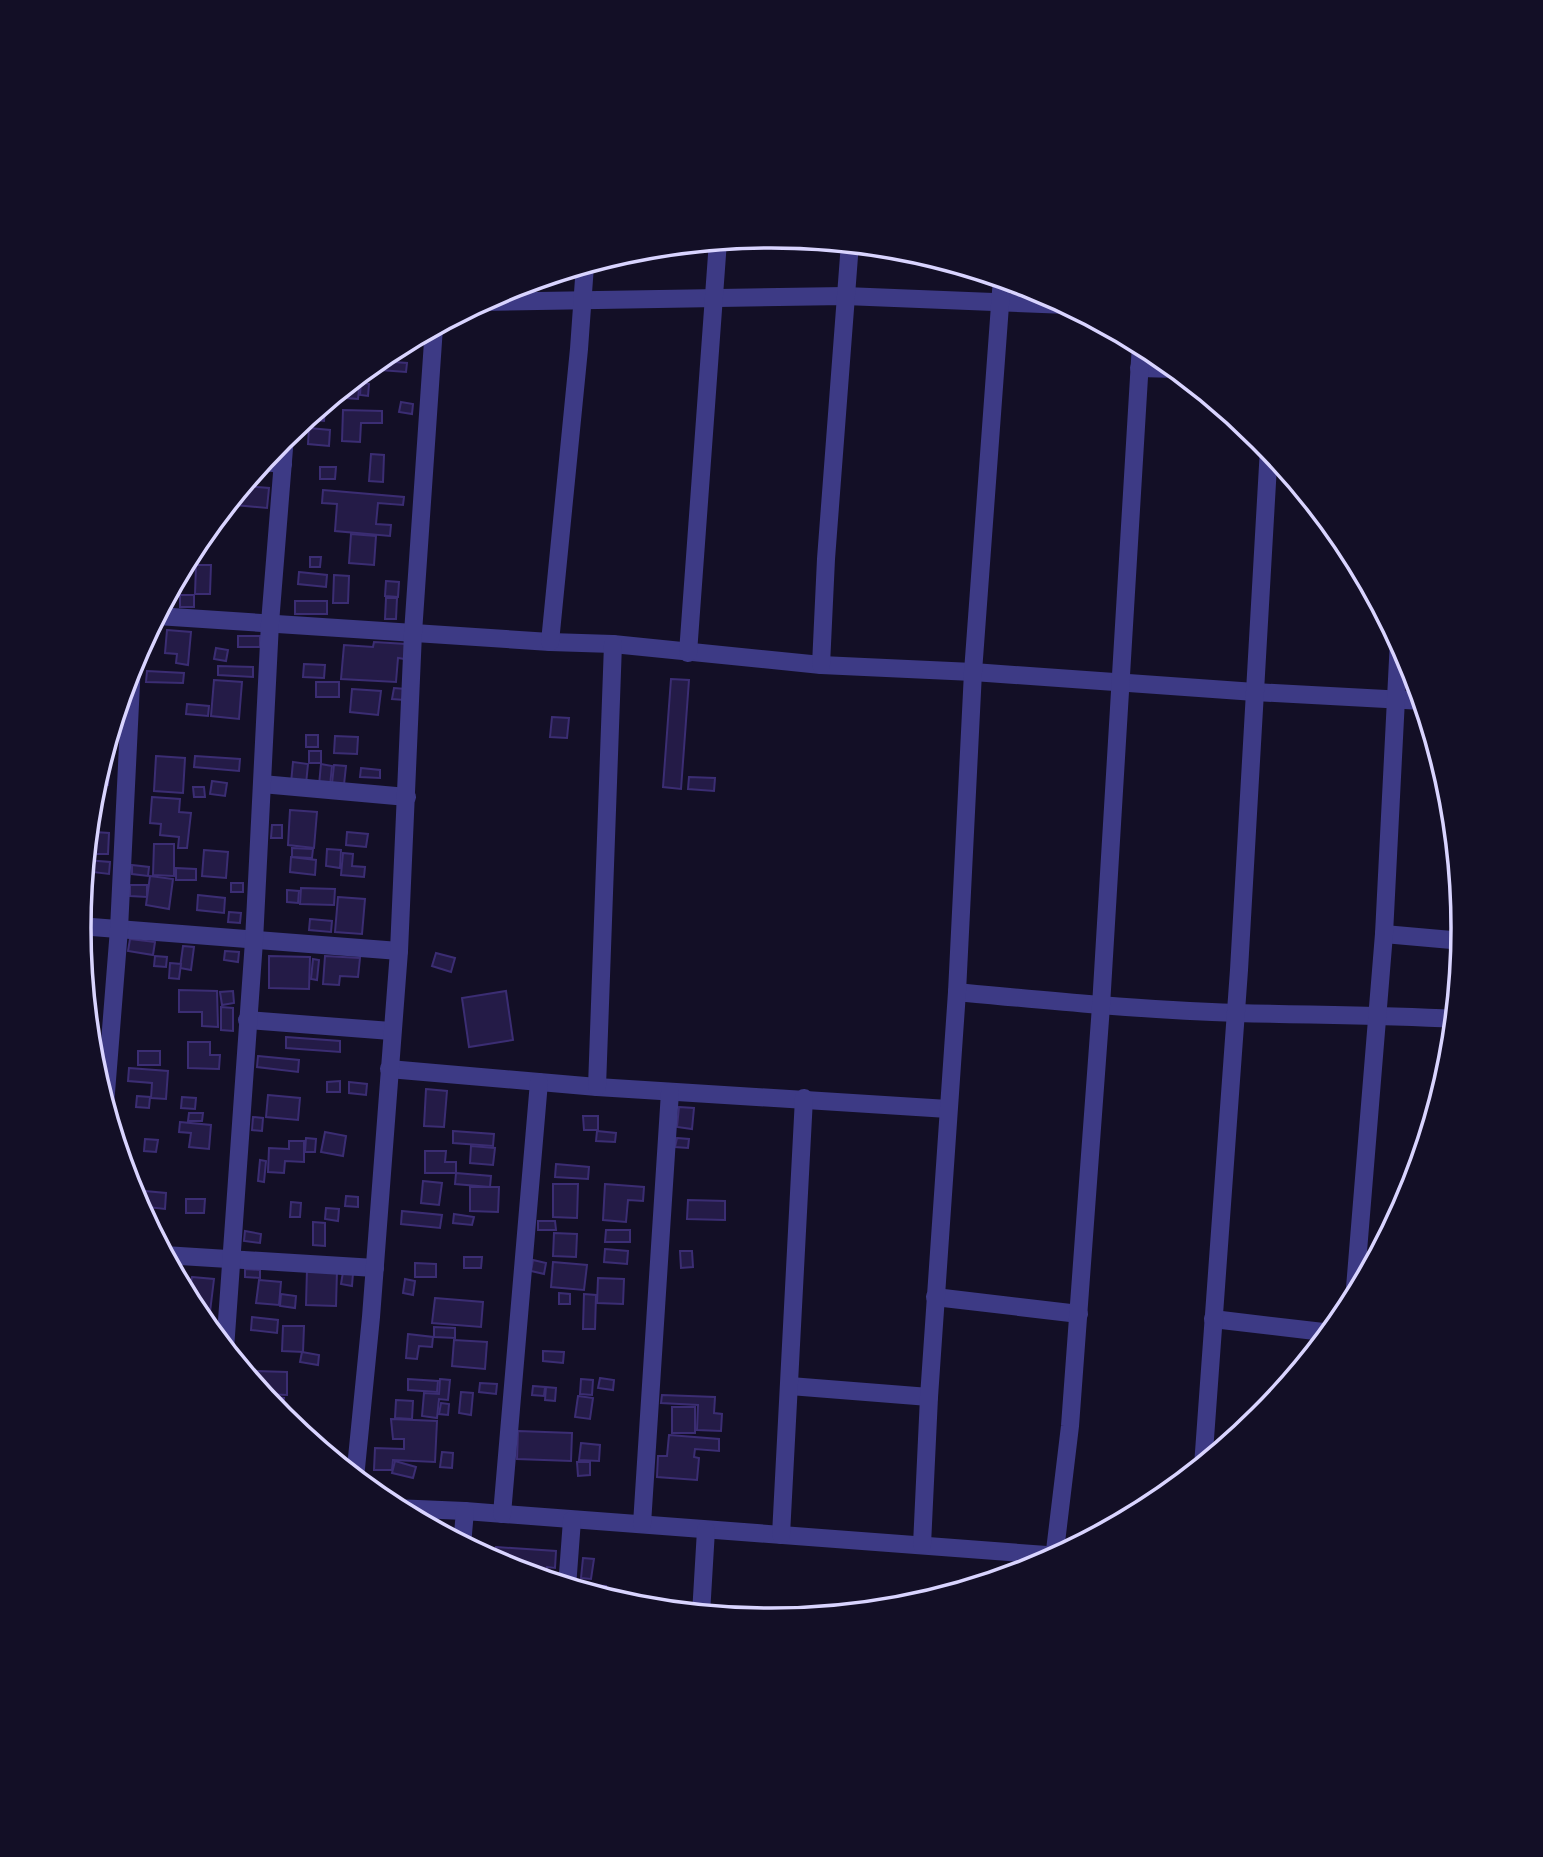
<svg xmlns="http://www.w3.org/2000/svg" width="1543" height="1857" viewBox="0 0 1543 1857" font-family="Montserrat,sans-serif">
<rect width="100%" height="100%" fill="#130f26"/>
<g fill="#241b47" stroke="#3b2d73" stroke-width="2">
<path d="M380,361L407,363L406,372L380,370Z"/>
<path d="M355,379H360L358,399L346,398L347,385Z"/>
<path d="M361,382L369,384L368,396L360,395Z"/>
<path d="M401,402L413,404L412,414L399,412Z"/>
<path d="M318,408L325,409L324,421L306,419Z"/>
<path d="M343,410L382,411V423H361L360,442L342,441Z"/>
<path d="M309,428L330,430L329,446L308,444Z"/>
<path d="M371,454L384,455L383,482L369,481Z"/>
<path d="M320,467H336L335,479H320Z"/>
<path d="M243,486L269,488L267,508L235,505L236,498L233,497Z"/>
<path d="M323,490L404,497L403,505L378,503L376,524L391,525L390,536L335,531L337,504L322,503Z"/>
<path d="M351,534L376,536L374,565L349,563Z"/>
<path d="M310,557H321L320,567H310Z"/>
<path d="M196,565H211L210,594H195Z"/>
<path d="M299,572L327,575L326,587L298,584Z"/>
<path d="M334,575L349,576L348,603H333Z"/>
<path d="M386,581L399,582L398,597L385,596Z"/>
<rect x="180" y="595" width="14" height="12"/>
<path d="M386,598H397L396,619H385Z"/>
<rect x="295" y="601" width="32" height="13"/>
<path d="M167,630L191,632L188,665L176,663L177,654L165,653Z"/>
<rect x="238" y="636" width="22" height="11"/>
<path d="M374,642L406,644L405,659L398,658L396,682L341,679L344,645L373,647Z"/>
<path d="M216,648L228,650L226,661L214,659Z"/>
<path d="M304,664L325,665L324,678L303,677Z"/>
<path d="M218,666L253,667V677L218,675Z"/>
<path d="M147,671L184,673L183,683L146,682Z"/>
<path d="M671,679L689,680L681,789L663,787Z"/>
<path d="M214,680L242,682L239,719L211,716Z"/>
<rect x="316" y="682" width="23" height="15"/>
<path d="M394,688L405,689L404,700L392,699Z"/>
<path d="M352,689L381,691L378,715L350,712Z"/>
<path d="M187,704L209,706L208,716L186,714Z"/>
<path d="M552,717L569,718L567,738L550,737Z"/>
<path d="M113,725H116L115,745H107Z"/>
<rect x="306" y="735" width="12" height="12"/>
<path d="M335,736L358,737L357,754L334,753Z"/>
<rect x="309" y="751" width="12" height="12"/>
<path d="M156,756L185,758L183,793L154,791Z"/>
<path d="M195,756L240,759L239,771L194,767Z"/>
<path d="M293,762L308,764L306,784L291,783Z"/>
<path d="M321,764L332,766L330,786L319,785Z"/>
<path d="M334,765L346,766L343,794L331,793Z"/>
<path d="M361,768L380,770V778L360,777Z"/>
<path d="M99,772L109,773L108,785L95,784Z"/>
<path d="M689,777L715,778L714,791L688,789Z"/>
<path d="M212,781L227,783L225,796L210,794Z"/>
<path d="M193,787H204L205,797H194Z"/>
<path d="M93,792H101L100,810H90Z"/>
<path d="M152,797L180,799L179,812L191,813L187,848H178L179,837L160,835L161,824L150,823Z"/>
<path d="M290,810L317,812L314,848L288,845Z"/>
<path d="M272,825H282V838H271Z"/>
<path d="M95,832L109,833L108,854H94Z"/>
<path d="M347,832L368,834L366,847L346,845Z"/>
<path d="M88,836H94L93,860L86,859Z"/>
<path d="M154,844H174V876L153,875Z"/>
<path d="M292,848L313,849L312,858L292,857Z"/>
<path d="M327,849L341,850L340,868L326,866Z"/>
<path d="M204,850L228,852L226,878L202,876Z"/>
<path d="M343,853L353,854L352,866L365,867L364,877L341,875Z"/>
<path d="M291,857L316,860L315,875L290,872Z"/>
<path d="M86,860L110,862L109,874L84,871Z"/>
<path d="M132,865L149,867L148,876L132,874Z"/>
<path d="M176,868L196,869V880H176Z"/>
<path d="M150,876L173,879L169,909L146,905Z"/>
<rect x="231" y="883" width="12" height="9"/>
<path d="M130,885H147V897L130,896Z"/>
<path d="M301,888L335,889L334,905L300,904Z"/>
<path d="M287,890L299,891L298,903L287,902Z"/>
<path d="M198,895L225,898L224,913L197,910Z"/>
<path d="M338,897L365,899L362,934L335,932Z"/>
<path d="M229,912L241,913L240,923L228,922Z"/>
<path d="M310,919L332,921L331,932L309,930Z"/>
<path d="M130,939L155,942L153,955L128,951Z"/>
<path d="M183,946L194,947L191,970L180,968Z"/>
<path d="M225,951L239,952L238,962L224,960Z"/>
<path d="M436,953L455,958L451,972L432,966Z"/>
<path d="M155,956L167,957L166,967L154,966Z"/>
<path d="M269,956L310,957L309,989L269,988Z"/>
<path d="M325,956L360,958L358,977L340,976L339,985L323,984Z"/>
<path d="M313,959L319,960L317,980L311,979Z"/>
<path d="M170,963L181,964L179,979L169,978Z"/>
<path d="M179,990L217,991L218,1027L202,1026V1012H179Z"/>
<path d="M233,991L234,1003L222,1005L220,992Z"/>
<path d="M506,991L513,1040L469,1047L462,998Z"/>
<path d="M221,1007L233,1008V1031L221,1030Z"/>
<path d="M286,1037L340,1041V1052L286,1048Z"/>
<path d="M188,1042H210V1055H220L219,1069L188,1068Z"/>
<rect x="138" y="1051" width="22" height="14"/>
<path d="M258,1056L299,1060L298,1072L257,1067Z"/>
<path d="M129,1068L168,1071L166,1099L151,1098L152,1083L128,1081Z"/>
<path d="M340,1081V1092H327V1082Z"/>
<path d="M349,1082L367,1084L366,1095L349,1093Z"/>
<path d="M426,1089L447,1091L444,1127L424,1126Z"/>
<path d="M268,1095L300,1098L298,1120L266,1117Z"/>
<path d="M137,1096L150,1097L149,1108L136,1107Z"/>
<path d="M182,1097L196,1098L195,1109L181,1108Z"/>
<path d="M679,1107L694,1108L692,1129L677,1127Z"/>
<path d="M189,1113H203L202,1121H188Z"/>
<path d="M583,1116H598V1130H584Z"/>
<path d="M253,1117L263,1118L262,1131L252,1130Z"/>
<path d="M180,1122L211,1125L209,1149L189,1147L191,1133L179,1132Z"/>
<path d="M453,1131L494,1134L493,1146L453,1143Z"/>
<path d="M597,1131L616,1133L615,1142L596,1141Z"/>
<path d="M325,1132L346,1136L343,1156L321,1152Z"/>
<path d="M306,1138L316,1139L315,1152H305Z"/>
<path d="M677,1138L689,1139L688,1148L675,1147Z"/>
<path d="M145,1139L158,1140L156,1152L144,1151Z"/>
<path d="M289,1141H304V1162L285,1161L284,1173L268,1172L269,1148L289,1149Z"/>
<path d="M471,1146L495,1148L493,1165L470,1163Z"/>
<path d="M425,1151H446L445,1162H456V1173H425Z"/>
<path d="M260,1160L266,1161L264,1182L258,1181Z"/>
<path d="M556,1164L589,1167L588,1179L555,1177Z"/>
<path d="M456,1173L491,1176L490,1187L455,1184Z"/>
<path d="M423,1181L442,1183L439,1205L421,1203Z"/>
<path d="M553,1184H578L577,1218L553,1217Z"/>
<path d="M605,1184L644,1187L643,1201L628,1200L626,1222L603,1220Z"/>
<path d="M470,1187H499L498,1212L470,1211Z"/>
<path d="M134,1190L166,1193L165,1209L138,1206L134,1198Z"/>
<path d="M346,1196L358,1197V1207L345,1206Z"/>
<path d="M186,1199H205L204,1213H186Z"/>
<path d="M688,1200L725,1201V1220L687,1219Z"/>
<path d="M291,1202L301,1203L300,1217H290Z"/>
<path d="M326,1208L339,1209L338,1221L325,1219Z"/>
<path d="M402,1211L442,1215L440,1228L401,1224Z"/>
<path d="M454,1214L474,1217L472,1225L453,1223Z"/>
<path d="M538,1221H555L556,1230H538Z"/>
<path d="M313,1222L325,1223V1246L313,1245Z"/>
<path d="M606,1230H630V1242H605Z"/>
<path d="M245,1231L261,1234L260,1243L244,1241Z"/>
<path d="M554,1233L577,1234L576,1257L553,1256Z"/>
<path d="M605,1249L628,1251L627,1264L604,1262Z"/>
<path d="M680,1251H692L693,1267L681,1268Z"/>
<path d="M464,1257H482L481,1268H464Z"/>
<path d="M533,1260L546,1263L544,1274L531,1271Z"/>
<path d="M168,1262H176L175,1273H183L182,1288Z"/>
<path d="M553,1262L587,1265L584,1290L551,1287Z"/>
<path d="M415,1263L436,1264V1277H415Z"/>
<path d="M245,1269L260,1270V1278L245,1277Z"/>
<path d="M307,1269L337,1270L336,1306L306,1305Z"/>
<path d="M343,1272L353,1273L352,1286L341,1284Z"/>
<path d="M192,1277L214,1279L210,1312L194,1310L188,1300Z"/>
<path d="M598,1278L624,1279L623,1304L597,1303Z"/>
<path d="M405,1279L415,1281L413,1295L403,1293Z"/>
<path d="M259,1280L281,1282L279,1305L256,1303Z"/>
<path d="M559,1293L570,1294V1304H559Z"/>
<path d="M281,1294L296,1296L295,1308L280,1306Z"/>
<path d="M584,1294L596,1295L595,1329H583Z"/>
<path d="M435,1298L483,1302L481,1327L432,1323Z"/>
<path d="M252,1317L278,1320L277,1333L251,1330Z"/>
<path d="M283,1326H304L303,1352L282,1351Z"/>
<path d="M434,1327L455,1328V1338L434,1337Z"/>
<path d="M408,1334L433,1337L432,1347L419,1346L417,1359L406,1358Z"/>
<path d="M454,1340L487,1342L485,1369L452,1366Z"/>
<path d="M543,1351L564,1352L563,1363L543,1361Z"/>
<path d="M302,1352L319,1355L318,1365L300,1362Z"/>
<path d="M255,1371L287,1372V1395L264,1394L265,1382L255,1381Z"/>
<path d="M600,1378L614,1380L613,1390L598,1388Z"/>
<path d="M408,1379L438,1381L437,1392L408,1390Z"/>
<path d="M440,1379L450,1380L448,1400L439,1399L437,1418L422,1416L424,1393L439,1394Z"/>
<path d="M581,1379L593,1380L592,1395L580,1394Z"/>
<path d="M480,1383L497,1384L496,1394L479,1392Z"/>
<path d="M533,1386L545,1387L544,1396L532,1395Z"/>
<path d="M546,1387L556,1388L555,1401L545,1400Z"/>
<path d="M461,1392L473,1393L471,1415L459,1413Z"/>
<path d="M662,1395L715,1397L714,1413L722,1414L721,1431L697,1430L698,1405L661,1403Z"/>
<path d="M263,1396L284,1398L282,1417H280Z"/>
<path d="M578,1396L593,1398L590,1419L575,1417Z"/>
<path d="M396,1400L413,1401L412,1419L395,1418Z"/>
<path d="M441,1403L449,1404L448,1415L439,1414Z"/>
<rect x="672" y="1407" width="23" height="26"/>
<path d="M391,1419L437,1421L435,1462L393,1460L392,1470H374L375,1448L404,1449V1439H393Z"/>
<path d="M518,1431L572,1433L571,1461L517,1459Z"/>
<path d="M669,1435L719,1439V1451L695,1449L694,1457L699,1458L697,1480L657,1477L658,1456H667Z"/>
<path d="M581,1443L600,1445L599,1461L579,1460Z"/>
<path d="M442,1452L453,1453L452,1468L440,1467Z"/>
<path d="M395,1461L416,1467L413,1478L392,1473Z"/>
<path d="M577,1462H590V1475L578,1476Z"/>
<path d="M496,1547L556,1551L555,1568L547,1567L546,1580L506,1568L495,1563Z"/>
<path d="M583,1558L594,1559L591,1579L581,1578Z"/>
<path d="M585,1585L606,1586V1598L585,1592Z"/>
<path d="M643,1604L687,1605V1613L643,1609Z"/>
</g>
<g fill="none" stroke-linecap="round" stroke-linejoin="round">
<g stroke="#3d3a85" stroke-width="18">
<path d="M481,302L845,296L1068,305"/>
<path d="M1139,368L1177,369"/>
<path d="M263,462L283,464"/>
<path d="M157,616L550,642L613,644L821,665L973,672L1255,692L1423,701"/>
<path d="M550,642L579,349L585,265"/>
<path d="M688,653L718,241"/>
<path d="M821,665L826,559L850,243"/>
<path d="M262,784L407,797"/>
<path d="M79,926L399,951"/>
<path d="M1384,934L1463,941"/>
<path d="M957,992C1051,1001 1144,1010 1238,1013C1310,1015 1383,1015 1455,1019"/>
<path d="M247,1020L391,1031"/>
<path d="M389,1069L597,1087L948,1109"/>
<path d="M597,1087L613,644"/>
<path d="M105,1105L119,929L132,663"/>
<path d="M164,1255L375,1268"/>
<path d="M935,1297L1079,1314"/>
<path d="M1354,1300L1384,934L1399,640"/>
<path d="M1213,1319L1332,1333"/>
<path d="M225,1349L254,941L270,623L285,436"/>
<path d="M790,1386L929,1397"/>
<path d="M1203,1466L1239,970L1269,448"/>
<path d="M355,1478L371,1317L399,951L413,633L434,327"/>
<path d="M394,1508L465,1511L1060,1556"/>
<path d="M502,1514L539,1082"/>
<path d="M642,1524L670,1092"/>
<path d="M781,1535L804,1098"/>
<path d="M462,1545L465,1511"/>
<path d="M922,1545L929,1397L957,992L973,672L1002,278"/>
<path d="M1054,1559L1070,1426L1101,1006L1141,344"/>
<path d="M567,1587L572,1520"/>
<path d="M701,1614L706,1530"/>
</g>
</g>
<path d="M0 0H1543V1857H0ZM91 928a680 680 0 1 1 1360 0a680 680 0 1 1-1360 0Z" fill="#130f26" fill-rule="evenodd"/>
<path fill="none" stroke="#d9d4ff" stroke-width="3.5" d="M91 928a680 680 0 1 1 1360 0a680 680 0 1 1-1360 0Z"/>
</svg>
